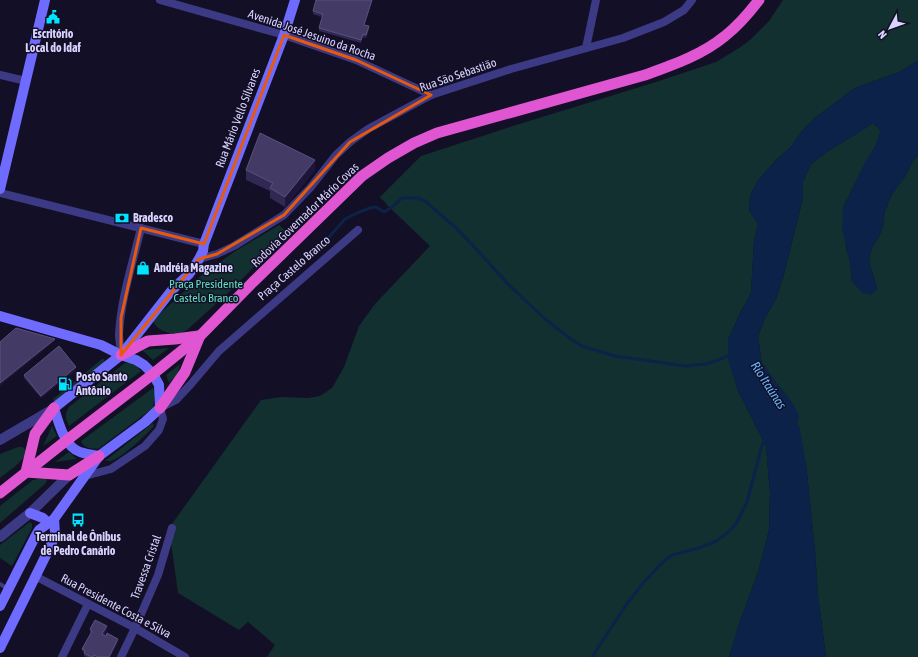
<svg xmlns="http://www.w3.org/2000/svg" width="918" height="657" viewBox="0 0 918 657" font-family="'Asap Condensed',sans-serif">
<rect width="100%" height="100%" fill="#130f26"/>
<g fill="#12302f">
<path d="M783,0H918V61L899,72L855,88L816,117L803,130L790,148L779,157L758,180L750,196L749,210L758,224L754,241L751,293L740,313L728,340L737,389L766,446L770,493L769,530L758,572L739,624L729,657H267L275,645L248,622L239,630L178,593L169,528L261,400L281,397L308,398L320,396L332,388L344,367L359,326L375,304L430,246L387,205L384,201L380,198V197L421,156L516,125L656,82L716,62L739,48L750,40L769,21Z"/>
<path d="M873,123L881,131L875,147L865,163L843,208L846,247L850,261L852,282L877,289L876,284L869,262L872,247L879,237L883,226L885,211L892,194L904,178L913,161L918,155V657H826L818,596L815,550L806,464L791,409L772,394L762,365L758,336L765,318L776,299L783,278L803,198V182L811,164L828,151L858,133Z"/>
<path d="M279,225L288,233L228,293L187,330C185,331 183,332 181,333C172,336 155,330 153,320L203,274L234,252Z"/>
<path d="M169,348L153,360L142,350Z"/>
<path d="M102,359H104L105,362L57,402L54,401L53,399Z"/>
<path d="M125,363H133L141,371L69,426C66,420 64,414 69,407Z"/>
<path d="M180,364C179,373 175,377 169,383L166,375Z"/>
<path d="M153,388L155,392L153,408L98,449C91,448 84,449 81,441Z"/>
<path d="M153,423L154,426C145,436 123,457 111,461C110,461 107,461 105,461Z"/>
<path d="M52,426L57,436L43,446Z"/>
<path d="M18,447H22C24,448 25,449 26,452C26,460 6,473 0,478V454Z"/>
<path d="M69,452L77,459L55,462Z"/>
<path d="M46,477L47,480L45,484L0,523V506L33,480Z"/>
<path d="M30,522L32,524V528L12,566L0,558V545Z"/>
</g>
<path fill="#0c2248" d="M918,61V155L913,161L904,178L892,194L885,211L883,226L879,237L872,247L869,262L876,284L877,289L871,295L863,293L852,282L850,261L842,230L843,208L865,162L875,147L881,131L873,123L858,133L828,151L811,164L803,182V198L783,278L776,299L765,318L758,336L762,365L772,394L791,409L800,429L806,464L815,550L818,596L826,657H729L739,624L758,572L769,530L770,493L766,446L737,389L728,359V340L740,313L751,293L754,241L758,224L749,210L750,196L758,180L779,157L790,148L803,130L816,117L855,88L899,72Z"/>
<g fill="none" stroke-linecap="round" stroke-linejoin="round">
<g stroke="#0c2248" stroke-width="3">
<path d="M323,244L345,219L357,213L370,208L376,207L384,212L392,207L402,198H418L425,201L455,227L479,252L507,283L545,319L571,339L582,346L615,356L686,366L706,364L718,360L730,355"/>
<path d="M592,657L626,605L643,583L664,561L672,555L699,548L716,541L726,534L736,524L747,502L761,449L765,438"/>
</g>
<path stroke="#0c2248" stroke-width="18" d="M758,371C766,388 782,400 790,417"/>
<path stroke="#3d3a85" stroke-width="4" d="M0,584L8,589"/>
<g stroke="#3d3a85" stroke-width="8">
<path d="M160,0L284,35L356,60L431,95"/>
<path d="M586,48L596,0"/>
<path d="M0,75L26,81"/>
<path d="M0,193L204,244"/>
<path d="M199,259L217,254L234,246L284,215L310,188L336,155L350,142L368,129L431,95L511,69L623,38L664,22L684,10L692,0"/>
<path d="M121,355C121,348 119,341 119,334C121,298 133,262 141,228"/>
<path d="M82,476H85L111,469L145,446L159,430L163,419L160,408L176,400L191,384L219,351L358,230"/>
<path d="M35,576L135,628L185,657"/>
<path d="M62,657L88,604"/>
<path d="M121,657L135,628L158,575L172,528"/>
</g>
<g stroke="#3d3a85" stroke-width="10">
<path d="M0,440L53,409"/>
<path d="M0,537L30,513L69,475"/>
</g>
<g stroke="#6f6bff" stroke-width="10">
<path d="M0,189L45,0"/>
<path d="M0,316L101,345L121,355L136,360L144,365L153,374L159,385L160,408L145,422L99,456L54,519L39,530L36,535L0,606"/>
<path d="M99,456C93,455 86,454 80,452C65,448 58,421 54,408L121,355L172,290L189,274L194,267L199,259L203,251L204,244L284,35L295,0"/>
<path d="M30,513L43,518L48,523"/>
<path d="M0,648L52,543L55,533L54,519"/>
</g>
<g stroke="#e055d1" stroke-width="11">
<path d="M121,355L148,341L175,339L199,336"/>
<path d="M160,408L185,372L199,338"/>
<path d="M26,472L69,475L99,456"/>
<path d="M26,472L35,434L54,408"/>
<path d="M0,493L67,440L153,374L200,336L253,282L362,176L388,158L414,143L437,133L645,75C673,65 702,55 725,36C738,26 749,13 759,0"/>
</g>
</g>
<g fill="#312854">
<path d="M313,11L365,25L369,29L366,38L363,37L361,43L319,31V28L322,17L313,14Z"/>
<path d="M246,170H315L285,207L270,198V191L246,180Z"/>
<path d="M76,370L41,398L24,378V375Z"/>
<path d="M90,629H107L104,635L118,642L110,657H86L84,656V652L82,651V649L91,633L90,632Z"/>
</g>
<g fill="#1d163a">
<path d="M315,160V170L285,207V197Z"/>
<path d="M55,339V341L0,386V383Z"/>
<path d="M76,367V370L41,398V396Z"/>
<path d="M107,626V629L102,637V634Z"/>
<path d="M118,639V642L110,657H109Z"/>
</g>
<g fill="#433a66" stroke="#5a527e">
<path d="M316,0H372L364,25L369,26L366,35L363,34L361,40L319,28L323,14L313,11Z"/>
<path d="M260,133L315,160L285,197L270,188L273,183L246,170Z"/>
<path d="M16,328L55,339L0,383V342Z"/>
<path d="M59,346L76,367L41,396L24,375Z"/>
<path d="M95,620L107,626L102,634L106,636L107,633L118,639L109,657H98L94,655L93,657H91L84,653L85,650L82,649L92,631L90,629Z"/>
</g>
<path fill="none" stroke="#e8590c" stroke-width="3" stroke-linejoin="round" d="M284,35L356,60L431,95L350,142L284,215L217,254L199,259L121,355V318L141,228L204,244Z"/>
<defs>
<g id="civic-bare" transform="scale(1.08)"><path d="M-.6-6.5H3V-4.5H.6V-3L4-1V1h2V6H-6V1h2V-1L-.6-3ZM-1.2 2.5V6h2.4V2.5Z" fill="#00e5ff" stroke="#130f26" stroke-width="2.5" paint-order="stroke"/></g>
<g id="bank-bare" transform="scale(1.08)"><path d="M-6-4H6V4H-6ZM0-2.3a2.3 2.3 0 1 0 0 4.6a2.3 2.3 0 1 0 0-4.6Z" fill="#00e5ff" stroke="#130f26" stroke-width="2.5" paint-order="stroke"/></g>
<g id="shop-bare" transform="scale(1.08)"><path d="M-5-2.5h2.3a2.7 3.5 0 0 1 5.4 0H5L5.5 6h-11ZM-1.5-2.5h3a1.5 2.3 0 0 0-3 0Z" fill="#00e5ff" stroke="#130f26" stroke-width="2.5" paint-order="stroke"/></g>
<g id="fuel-bare" transform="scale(1.08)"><path d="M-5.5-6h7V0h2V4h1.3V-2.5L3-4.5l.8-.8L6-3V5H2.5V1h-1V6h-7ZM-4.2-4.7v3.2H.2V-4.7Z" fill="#00e5ff" stroke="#130f26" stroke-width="2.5" paint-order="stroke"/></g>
<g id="bus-bare" transform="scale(1.08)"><path d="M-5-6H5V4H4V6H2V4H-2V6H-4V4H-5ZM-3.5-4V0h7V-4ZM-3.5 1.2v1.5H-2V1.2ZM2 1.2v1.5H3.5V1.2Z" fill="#00e5ff" stroke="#130f26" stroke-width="2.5" paint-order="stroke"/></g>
</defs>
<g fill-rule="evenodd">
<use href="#civic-bare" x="53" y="17"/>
<use href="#bank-bare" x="122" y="218"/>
<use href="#shop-bare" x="143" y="268"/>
<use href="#fuel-bare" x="65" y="384"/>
<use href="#bus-bare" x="78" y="520"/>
</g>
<g text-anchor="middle" stroke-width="3" stroke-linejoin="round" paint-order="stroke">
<g font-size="12" font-weight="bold" fill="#d9d4ff" stroke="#130f26" text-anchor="start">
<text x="53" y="38" text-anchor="middle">Escritório<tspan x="53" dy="14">Local do Idaf</tspan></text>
<text x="133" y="222">Bradesco</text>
<text x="154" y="272">Andréia Magazine</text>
<text x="76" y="381">Posto Santo<tspan x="76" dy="14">Antônio</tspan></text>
<text x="78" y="541" text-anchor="middle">Terminal de Ônibus<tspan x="78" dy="14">de Pedro Canário</tspan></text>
</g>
<g font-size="12" fill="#d9d4ff" stroke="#130f26">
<text transform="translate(312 35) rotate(19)" y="4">Avenida José Jesuino da Rocha</text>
<text transform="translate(458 75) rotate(-19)" y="4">Rua São Sebastião</text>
<text transform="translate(238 118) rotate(-69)" y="4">Rua Mário Vello Silvares</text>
<text transform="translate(305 215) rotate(-44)" y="4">Rodovia Governador Mário Covas</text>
<text transform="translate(294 268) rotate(-41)" y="4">Praça Castelo Branco</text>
<text transform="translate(146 567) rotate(-70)" y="4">Travessa Cristal</text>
<text transform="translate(116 606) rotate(28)" y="4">Rua Presidente Costa e Silva</text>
</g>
<g font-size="12" fill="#5fe0c0" stroke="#130f26">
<text x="206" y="288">Praça Presidente<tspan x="206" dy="14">Castelo Branco</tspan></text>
</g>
<g font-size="13" font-style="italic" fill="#62b6ff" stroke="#130f26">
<text transform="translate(769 385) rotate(57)" y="5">Rio Itaúnas</text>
</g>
</g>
<g transform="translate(890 28) rotate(229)" stroke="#130f26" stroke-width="3" paint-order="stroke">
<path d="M0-3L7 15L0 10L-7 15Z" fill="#d9d4ff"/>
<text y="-6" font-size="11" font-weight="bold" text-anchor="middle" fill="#d9d4ff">N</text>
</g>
</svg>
